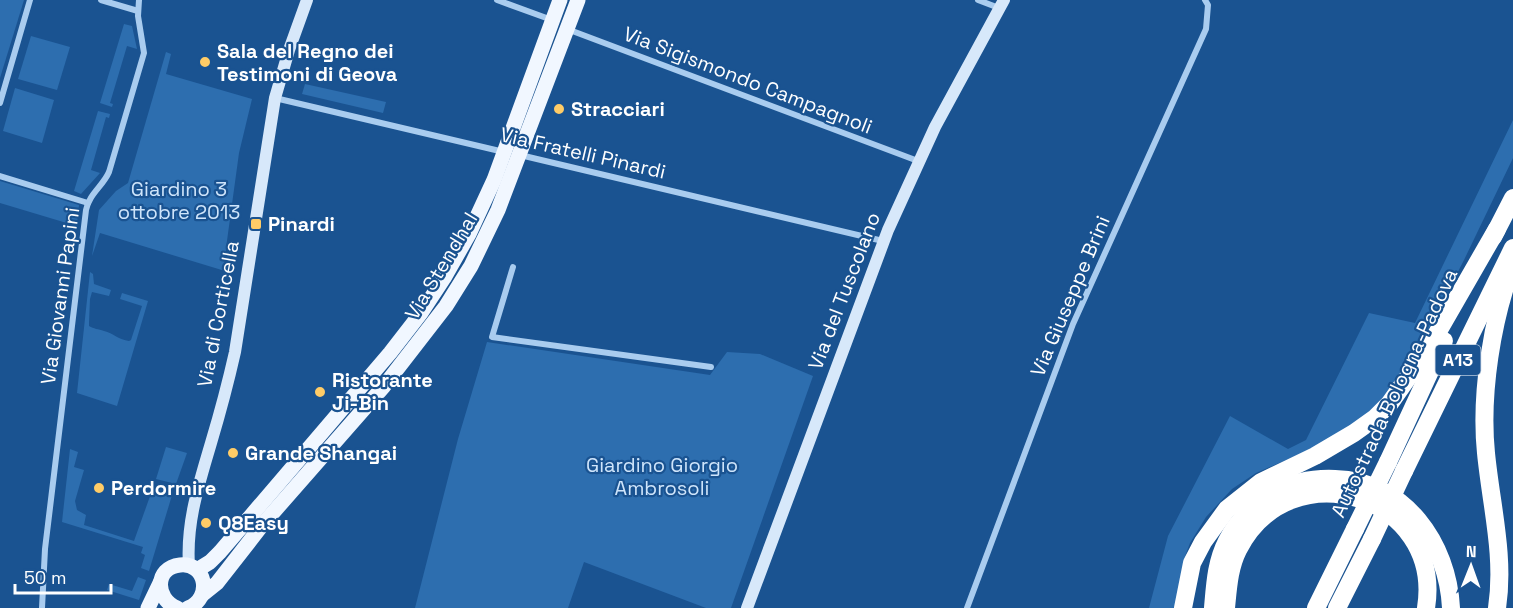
<svg xmlns="http://www.w3.org/2000/svg" width="1513" height="608" viewBox="0 0 1513 608" font-family="'Space Grotesk',sans-serif">
<rect width="100%" height="100%" fill="#1a5391"/>
<g fill="#2d6eaf">
<path d="M0,0H24L0,78Z"/>
<path d="M124,24L132,26L137,49L127,46L110,103L113,104L112,107L100,103Z"/>
<path d="M31,36L70,47L57,90L18,79Z"/>
<path d="M166,52L171,54L166,74L252,99L239,153L226,248L225,271L100,233L92,256L99,210L116,191L128,183Z"/>
<path d="M305,84L386,102L383,113L302,94Z"/>
<path d="M15,88L54,100L42,143L3,131Z"/>
<path d="M98,111L110,114L109,118L106,117L91,170L100,173L81,194L74,191Z"/>
<path d="M1513,120V158L1464,260L1427,332L1393,388L1362,419L1309,450L1256,473L1232,489L1206,517L1190,543L1184,559L1176,608H1149L1168,536L1230,416L1288,449L1306,440L1369,313L1415,323Z"/>
<path d="M0,181L79,205L77,224H70L0,203Z"/>
<path d="M90,272L93,274L94,284L111,290L109,296L92,292L90,299L89,323V326C94,329 98,329 104,331C113,333 119,340 129,341L131,340L142,306L120,299L122,293L148,301L117,406L77,393Z"/>
<path d="M487,342L710,375L727,352L760,354L813,376L731,608H706L584,562L568,608H415L458,439Z"/>
<path d="M166,447L187,453L176,484L156,479Z"/>
<path d="M70,449L78,452L74,467L84,470L75,501L77,510L86,515L84,525L134,541L154,485L173,492L149,571L141,568L145,555L141,553L143,547L62,522Z"/>
<path d="M138,577L146,580L139,600L107,590L109,584L132,591Z"/>
</g>
<g fill="none" stroke-linecap="round" stroke-linejoin="round">
<g stroke="#a9ccef" stroke-width="6">
<path d="M101,0L138,11"/>
<path d="M497,0L552,20"/>
<path d="M978,0L999,8"/>
<path d="M567,29L918,161"/>
<path d="M275,98L504,152"/>
<path d="M0,103L30,0"/>
<path d="M520,155L883,241"/>
<path d="M0,176L88,203"/>
<path d="M513,267L492,337L711,367"/>
<path d="M42,608L45,549L86,210C89,194 103,186 109,172L144,53L138,16L139,0"/>
<path d="M967,608L1073,324L1206,29L1208,5L1205,0"/>
</g>
<g stroke="#d7e8fa" stroke-width="12">
<path d="M189,566C186,522 199,484 211,443C220,413 228,383 235,352L275,98L289,50L307,0"/>
<path d="M747,608L888,230L935,127L1004,0"/>
</g>
<g stroke="#f1f7ff" stroke-width="15">
<path d="M197,570L210,562L220,552L390,353L421,313L444,278L469,234L494,180L560,0"/>
<path d="M202,595L217,583L263,524L384,386L446,306L471,266L498,210L578,0"/>
<path d="M148,608L160,583"/>
<path d="M177,608C155,599 154,568 180,565C206,562 213,598 188,608"/>
</g>
<g stroke="#fff" stroke-width="18">
<path d="M1493,237L1513,198"/>
<path d="M1388,462L1444,341"/>
<path d="M1404,471L1513,248"/>
<path d="M1183,608L1192,563L1203,542L1227,509L1261,482L1315,456L1354,433L1375,418L1390,403L1428,349L1497,229"/>
<path d="M1213,608C1215,585 1216,562 1227,541C1237,521 1255,504 1274,493C1293,482 1313,478 1335,479C1405,481 1448,544 1451,608"/>
<path d="M1226,608C1228,588 1229,568 1238,550C1290,447 1444,496 1426,608"/>
<path d="M1316,608L1355,529"/>
<path d="M1337,608L1372,539"/>
<path d="M1497,608C1505,556 1491,505 1486,453C1480,394 1492,319 1513,264"/>
</g>
<g stroke="#fff" stroke-width="18">
<path d="M1355,529L1388,462"/>
<path d="M1372,539L1404,471"/>
</g>
</g>
<g fill="#ffcc67" stroke="#1a5391" stroke-width="2">
<circle cx="205" cy="62" r="6"/>
<circle cx="559" cy="109" r="6"/>
<rect x="250" y="218" width="12" height="12" rx="3"/>
<circle cx="320" cy="392" r="6"/>
<circle cx="233" cy="453" r="6"/>
<circle cx="99" cy="488" r="6"/>
<circle cx="206" cy="523" r="6"/>
</g>
<g text-anchor="middle" stroke-width="4.5" stroke-linejoin="round" paint-order="stroke">
<rect fill="#1a5391" stroke="#bacbde" stroke-width="1.5" x="1435.5" y="345" width="45" height="30" rx="4.5"/>
<g font-size="18" font-weight="bold" fill="#fff">
<text x="1458" y="366">A13</text>
</g>
<g font-size="20" font-weight="bold" fill="#fff" stroke="#1a5391" text-anchor="start">
<text x="217" y="58">Sala del Regno dei<tspan x="217" dy="23">Testimoni di Geova</tspan></text>
<text x="571" y="116">Stracciari</text>
<text x="268" y="231">Pinardi</text>
<text x="332" y="387">Ristorante<tspan x="332" dy="23">Ji-Bin</tspan></text>
<text x="245" y="460">Grande Shangai</text>
<text x="111" y="495">Perdormire</text>
<text x="218" y="530">Q8Easy</text>
</g>
<g font-size="20" fill="#fff" stroke="#1a5391">
<text transform="translate(748 80) rotate(21)" y="7">Via Sigismondo Campagnoli</text>
<text transform="translate(583 153) rotate(13)" y="7">Via Fratelli Pinardi</text>
<text transform="translate(441 266) rotate(-59)" y="7">Via Stendhal</text>
<text transform="translate(844 291) rotate(-69)" y="7">Via del Tuscolano</text>
<text transform="translate(60 296) rotate(-82)" y="7">Via Giovanni Papini</text>
<text transform="translate(1070 296) rotate(-67)" y="7">Via Giuseppe Brini</text>
<text transform="translate(218 314) rotate(-79)" y="7">Via di Corticella</text>
<text transform="translate(1394 393) rotate(-65)" y="7">Autostrada Bologna-Padova</text>
</g>
<g font-size="20" fill="#cfe5fb" stroke="#1a5391">
<text x="179" y="196">Giardino 3<tspan x="179" dy="23">ottobre 2013</tspan></text>
<text x="662" y="472">Giardino Giorgio<tspan x="662" dy="23">Ambrosoli</tspan></text>
</g>
</g>
<g transform="translate(1471 566) rotate(1)" stroke="#1a5391" stroke-width="4.5" paint-order="stroke">
<path d="M0-4.5L10 22L0 15L-10 22Z" fill="#ffffff"/>
<text y="-9" font-size="16" font-weight="bold" text-anchor="middle" fill="#ffffff">N</text>
</g>
<path d="M15 584v9h96v-9" fill="none" stroke="#ffffff" stroke-width="3"/>
<text x="24" y="584" font-size="18" fill="#ffffff" stroke="#1a5391" stroke-width="4.5" paint-order="stroke">50 m</text>
</svg>
